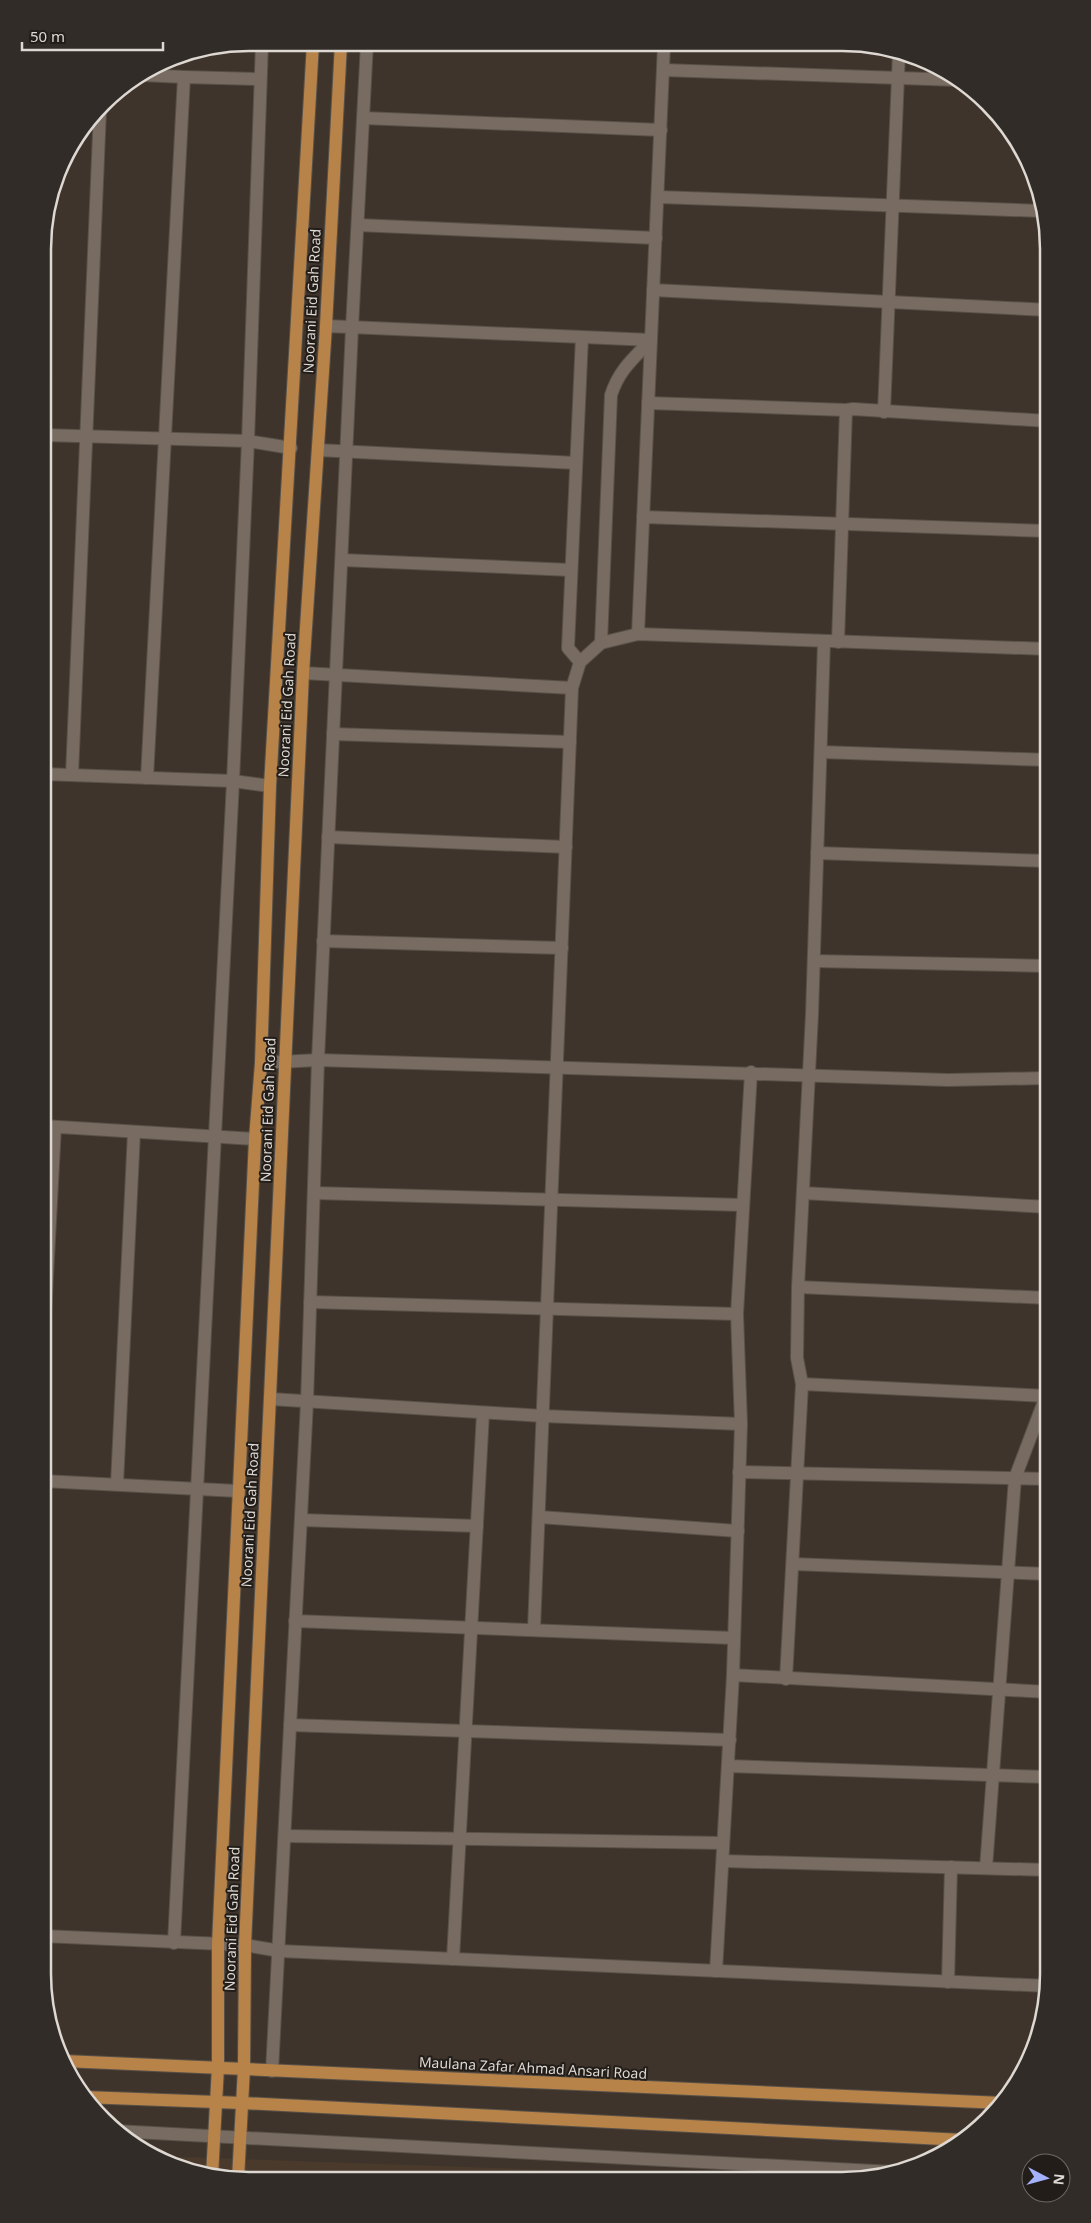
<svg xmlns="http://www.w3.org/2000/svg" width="1091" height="2223" viewBox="0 0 1091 2223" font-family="'Noto Sans',sans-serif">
<rect width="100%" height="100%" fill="#3e342b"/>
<path fill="#493a2c" d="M155,2156L830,2180L222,2179L170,2165Z"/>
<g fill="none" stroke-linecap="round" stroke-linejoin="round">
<g stroke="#595148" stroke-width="14">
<g id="minor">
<path d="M663,70L958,80"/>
<path d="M142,75L184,77L147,778"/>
<path d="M184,77L260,79"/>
<path d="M363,118L661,130"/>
<path d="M658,197L1042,211"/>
<path d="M358,225L656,238"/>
<path d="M653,290L1048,310"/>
<path d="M326,326L651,340"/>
<path d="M648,403L846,410"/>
<path d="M884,412L899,52"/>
<path d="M43,435L248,441L291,448"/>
<path d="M318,450L576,463"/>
<path d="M643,517L1048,531"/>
<path d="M342,560L571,570"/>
<path d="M638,634L664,45"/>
<path d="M838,642L846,410L853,409L1048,421"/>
<path d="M601,643L611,395C619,370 633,359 651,340"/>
<path d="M580,662L568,648L582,337"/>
<path d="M303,673L572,688L580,662L601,643L638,634L1048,649"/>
<path d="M333,734L570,742"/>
<path d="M821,752L1048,760"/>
<path d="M43,774L233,781L270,786"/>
<path d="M72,775L100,110"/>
<path d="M328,837L566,847"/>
<path d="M817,853L1048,861"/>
<path d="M323,941L562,948"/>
<path d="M814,961L1048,966"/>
<path d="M261,1063L318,1060L948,1080L1048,1078"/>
<path d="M43,1126L255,1139"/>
<path d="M314,1193L743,1205"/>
<path d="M803,1193L1048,1207"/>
<path d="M798,1287L1048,1298"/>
<path d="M310,1302L737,1314"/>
<path d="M43,1351L55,1127"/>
<path d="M802,1384L1048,1396"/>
<path d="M271,1399L543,1416L741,1424"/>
<path d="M739,1472L1048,1479"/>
<path d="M43,1481L238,1491"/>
<path d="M117,1484L134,1132"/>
<path d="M539,1517L738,1531"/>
<path d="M301,1520L477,1526"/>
<path d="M793,1564L1048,1574"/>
<path d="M295,1621L733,1638"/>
<path d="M534,1629L572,688"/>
<path d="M733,1675L1048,1692"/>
<path d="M786,1679L802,1384L797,1358L798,1287L812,1014L824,642"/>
<path d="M290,1725L730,1740"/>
<path d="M728,1766L1048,1777"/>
<path d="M285,1836L723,1843"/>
<path d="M723,1861L1048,1870"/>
<path d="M986,1868L1015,1478L1046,1396L1048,1365"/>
<path d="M43,1936L245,1945L280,1951L1048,1986"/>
<path d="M174,1943L233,781L248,441L262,43"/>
<path d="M453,1959L483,1413"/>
<path d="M716,1971L733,1675L741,1424L737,1314L751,1072"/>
<path d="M948,1982L951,1867"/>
<path d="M272,2071L307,1402L318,1060L352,328L367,43"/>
<path d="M116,2131L893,2172"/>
</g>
</g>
<g stroke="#595148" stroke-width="14">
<g id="major">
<path d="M64,2061L1002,2103"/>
<path d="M84,2097L242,2103L963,2140"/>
<path d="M212,2176L218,2067V1945L255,1139L261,1063L270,786L313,43"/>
<path d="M238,2179L244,2068L245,1945L303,673L326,326L341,43"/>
</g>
</g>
<use href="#minor" stroke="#786c62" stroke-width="12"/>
<use href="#major" stroke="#b88348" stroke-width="12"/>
</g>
<g text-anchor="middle" stroke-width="4" stroke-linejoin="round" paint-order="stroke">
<g font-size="14" fill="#ded8d2" stroke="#221d19">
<text transform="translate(312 301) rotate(-87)" y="5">Noorani Eid Gah Road</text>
<text transform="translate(287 705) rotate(-87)" y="5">Noorani Eid Gah Road</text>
<text transform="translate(268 1110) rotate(-88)" y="5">Noorani Eid Gah Road</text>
<text transform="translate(250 1515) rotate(-87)" y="5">Noorani Eid Gah Road</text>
<text transform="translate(232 1919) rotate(-88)" y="5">Noorani Eid Gah Road</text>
<text transform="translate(533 2068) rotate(3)" y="5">Maulana Zafar Ahmad Ansari Road</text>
</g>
</g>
<path d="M0 0H1091V2223H0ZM249 51H842A198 198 0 0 1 1040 249V1974A198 198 0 0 1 842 2172H249A198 198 0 0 1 51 1974V249A198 198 0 0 1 249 51Z" fill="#312c28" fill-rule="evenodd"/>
<path fill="none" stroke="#ded8d2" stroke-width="2.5" d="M249 51H842A198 198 0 0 1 1040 249V1974A198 198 0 0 1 842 2172H249A198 198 0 0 1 51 1974V249A198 198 0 0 1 249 51Z"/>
<g transform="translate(1046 2178) rotate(96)"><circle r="24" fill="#221d19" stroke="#6d6863"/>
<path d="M0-4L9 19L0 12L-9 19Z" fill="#a4b2fc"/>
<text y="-8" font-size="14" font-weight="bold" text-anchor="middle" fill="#ded8d2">N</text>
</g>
<path d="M22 42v8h141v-8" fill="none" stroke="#ded8d2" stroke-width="2.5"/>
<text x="30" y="42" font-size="15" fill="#ded8d2" stroke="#221d19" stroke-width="4" paint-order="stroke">50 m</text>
</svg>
